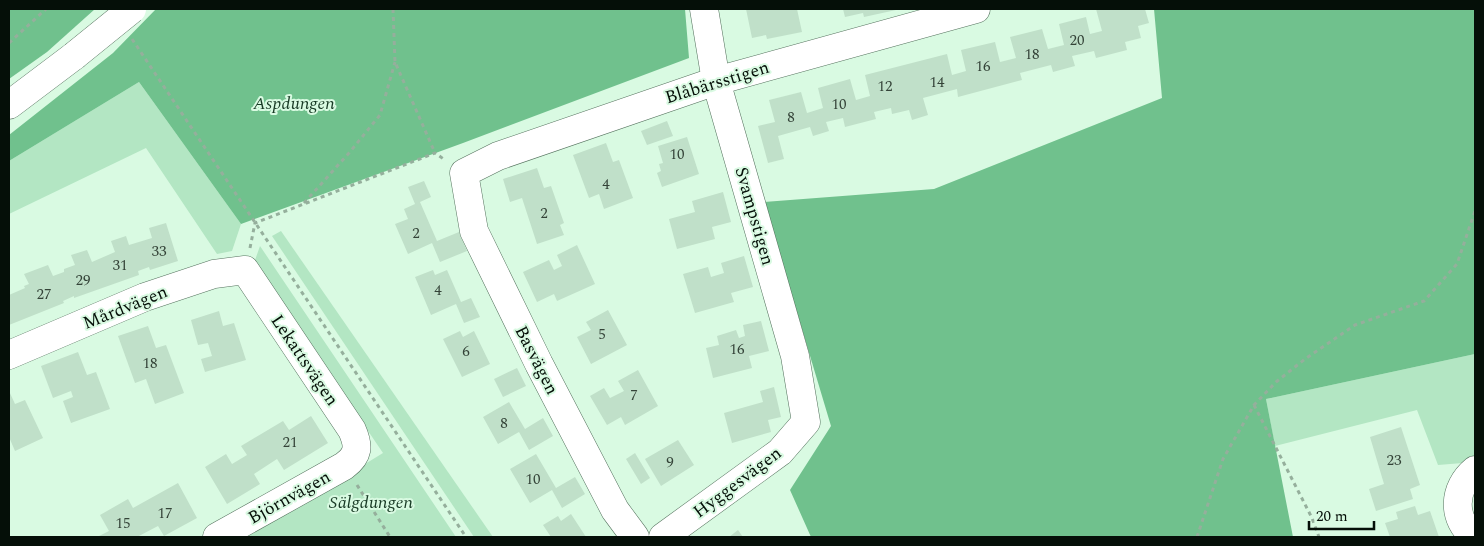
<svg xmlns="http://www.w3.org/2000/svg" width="1484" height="546" viewBox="0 0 1484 546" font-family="Spectral,serif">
<rect width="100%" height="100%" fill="#d9fae2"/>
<g fill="#b3e6c3">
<path d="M139,82L241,224L232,251L217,254L146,148L9,214V161Z"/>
<path d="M281,231L493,537H474L272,236Z"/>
<path d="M260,246L456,537H246L383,453L254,263Z"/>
<path d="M1475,354V462L1438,465L1417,410L1275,446L1266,399Z"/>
</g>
<g fill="#70c18d">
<path d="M9,9H95L47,52L9,79Z"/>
<path d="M156,9H685L689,58L463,143L241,224L139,82L9,161V135L113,53Z"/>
<path d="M1154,9H1475V354L1266,399L1293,537H811L790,490L831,426L764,202L934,189L1162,98Z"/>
</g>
<g fill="#c0e0c9">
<path d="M746,9H797L802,32L767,39L766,35L752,38Z"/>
<path d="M843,9H896V10L864,17L863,13L845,17Z"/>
<path d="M1096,9H1145L1149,23L1138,26L1141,38L1125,42L1127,50L1096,58L1094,51L1072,56L1075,66L1053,72L1051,65L1020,73L1022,80L958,97L957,89L923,98L928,115L912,120L909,110L892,114L891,108L874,112L876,119L845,127L843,118L826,122L829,131L813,136L810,127L778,136L784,159L768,163L758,126L775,122L769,100L801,92L807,113L823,108L818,88L850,79L856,100L870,96L865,75L947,54L952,75L966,71L961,50L995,42L1000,62L1016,58L1010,37L1042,29L1048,49L1064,45L1059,24L1086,17L1090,34L1102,31Z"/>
<path d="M667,121L673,136L647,145L641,131Z"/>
<path d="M687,137L699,174L662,187L657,173L661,171L659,164L663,163L658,146Z"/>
<path d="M606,143L613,162L619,160L633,198L604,209L599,194L589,198L573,155Z"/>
<path d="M537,168L544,188L551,186L564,223L560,225L564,235L537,244L522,198L510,202L503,179Z"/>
<path d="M424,181L431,197L420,202L437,241L459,232L467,251L440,262L432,243L408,254L395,224L408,219L404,209L415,204L408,187Z"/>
<path d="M723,192L731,222L712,227L715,239L677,249L669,219L695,212L692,201Z"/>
<path d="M166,223L178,261L150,270L149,267L138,271L139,275L74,298V296L63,301L64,303L9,325V295L25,288L24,286L29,284L24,274L48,265L53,276L64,272V269L75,265L71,255L87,250L92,262L115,252L111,241L126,236L129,245L152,238L149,228Z"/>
<path d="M577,245L595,284L557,301L554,294L537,302L523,272L549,260L554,270L562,266L557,255Z"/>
<path d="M744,256L753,287L731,293L734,302L695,313L683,274L708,267L711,277L724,273L721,263Z"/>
<path d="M433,270L435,275L447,270L461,302L471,298L480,317L464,323L456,304L431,315L415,277Z"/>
<path d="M608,310L627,345L591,364L577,337L591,330L586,322Z"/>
<path d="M219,311L223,326L234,323L246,360L205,372L201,359L212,356L208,343L198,345L191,320Z"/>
<path d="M761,321L769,351L749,356L752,368L713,378L706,348L719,345L717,336L736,330L739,338L745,336L743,325Z"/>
<path d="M148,326L156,348L166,345L184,393L155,404L146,379L135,383L118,336Z"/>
<path d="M460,331L463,337L474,331L490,364L462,377L443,339Z"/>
<path d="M78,352L87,375L96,372L110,409L71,423L63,401L73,397L71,391L53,398L41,366Z"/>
<path d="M517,368L526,386L503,397L494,379Z"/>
<path d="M638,370L658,406L625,425L621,417L607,425L590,396L604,388L610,398L624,391L618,381Z"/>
<path d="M774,387L781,417L768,420L771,432L732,443L724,413L763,402L760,391Z"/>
<path d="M9,391L15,404L25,400L43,438L15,451L9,437Z"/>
<path d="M509,402L525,429L543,418L553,436L529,450L519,432L498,444L483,417Z"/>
<path d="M311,416L328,443L284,470L277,459L254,474L260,484L227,504L205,467L226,454L232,464L247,455L241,446L283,421L289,430Z"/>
<path d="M1401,427L1420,485L1410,489L1413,499L1376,511L1369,489L1384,484L1370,437Z"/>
<path d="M678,440L694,465L661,486L645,459Z"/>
<path d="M635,453L650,478L641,484L626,459Z"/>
<path d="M536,454L556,488L575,477L585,494L562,508L552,490L530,503L510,469Z"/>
<path d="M178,483L197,518L164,536L158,526L137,537H97L109,531L100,515L128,499L133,508Z"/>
<path d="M1415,506L1418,515L1430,511L1439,537H1390L1385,523L1398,519L1396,512Z"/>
<path d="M571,514L586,537H551L543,525L558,516L561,521Z"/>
<path d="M738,530L743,537H729Z"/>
</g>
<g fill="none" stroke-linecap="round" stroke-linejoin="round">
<g stroke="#55725e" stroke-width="29">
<g id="minor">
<path d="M9,105L74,56"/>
<path d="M9,355L145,297L214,274L245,270L352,430C359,446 359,455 344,466L217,537"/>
<path d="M635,537L615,510L539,364L474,231L464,173L498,156L716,81L976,9"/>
<path d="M663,537L780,452L806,422L795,356L716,81L704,9"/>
<path d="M1475,537C1451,519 1453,488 1475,470"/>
</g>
</g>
<g stroke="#95af9c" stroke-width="3" stroke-dasharray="4 4" stroke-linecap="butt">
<path d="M393,9L395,62L435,153"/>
<path d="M132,39L466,537"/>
<path d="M9,43L46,9"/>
<path d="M304,203L349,153L380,115L395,62"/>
<path d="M250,248L255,223L435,153L445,160"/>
<path d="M1254,405L1312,518L1319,537"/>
<path d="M357,485L390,537"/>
<path d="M1197,537L1223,459L1254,405L1276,382L1305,359L1355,325L1424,301L1457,264L1475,211"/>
</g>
<use href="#minor" stroke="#fff" stroke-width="28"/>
<g stroke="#55725e" stroke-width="29" stroke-linecap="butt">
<path id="minor-bridge" d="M74,56L132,9"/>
</g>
<use href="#minor-bridge" stroke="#fff" stroke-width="28"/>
</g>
<g text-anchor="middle" stroke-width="4" stroke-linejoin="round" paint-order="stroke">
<g font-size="15" fill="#344338">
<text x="1077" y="45">20</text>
<text x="1032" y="59">18</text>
<text x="983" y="71">16</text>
<text x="937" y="87">14</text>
<text x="885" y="91">12</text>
<text x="839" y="109">10</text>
<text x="791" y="122">8</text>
<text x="677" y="159">10</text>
<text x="606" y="189">4</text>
<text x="544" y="218">2</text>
<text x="416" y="238">2</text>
<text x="159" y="256">33</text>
<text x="120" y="270">31</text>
<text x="83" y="285">29</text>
<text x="438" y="295">4</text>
<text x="44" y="299">27</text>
<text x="602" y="339">5</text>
<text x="737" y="354">16</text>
<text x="466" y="356">6</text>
<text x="150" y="368">18</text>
<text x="634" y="400">7</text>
<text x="504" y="428">8</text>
<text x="290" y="447">21</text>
<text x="1394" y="465">23</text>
<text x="670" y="467">9</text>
<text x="533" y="484">10</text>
<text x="165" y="518">17</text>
<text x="123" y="528">15</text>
</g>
<g font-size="18" fill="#050f08" stroke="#d9fae2">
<text transform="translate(717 82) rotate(-17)" y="6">Blåbärsstigen</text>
<text transform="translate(755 216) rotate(74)" y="6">Svampstigen</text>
<text transform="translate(125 307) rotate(-22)" y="6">Mårdvägen</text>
<text transform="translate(305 360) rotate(56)" y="6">Lekattsvägen</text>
<text transform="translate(537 360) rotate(63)" y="6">Basvägen</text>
<text transform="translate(737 482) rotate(-37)" y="6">Hyggesvägen</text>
<text transform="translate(289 497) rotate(-29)" y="6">Björnvägen</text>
</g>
<g font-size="18" font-style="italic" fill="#183a25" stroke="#d9fae2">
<text x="294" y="109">Aspdungen</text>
<text x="371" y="508">Sälgdungen</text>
</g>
</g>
<rect width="1484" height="546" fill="none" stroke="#050f08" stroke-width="20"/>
<path d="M1309 521v8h65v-8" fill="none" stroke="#050f08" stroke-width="2.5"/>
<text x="1316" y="521" font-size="15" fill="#050f08" stroke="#d9fae2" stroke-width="4" paint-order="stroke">20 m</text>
</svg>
